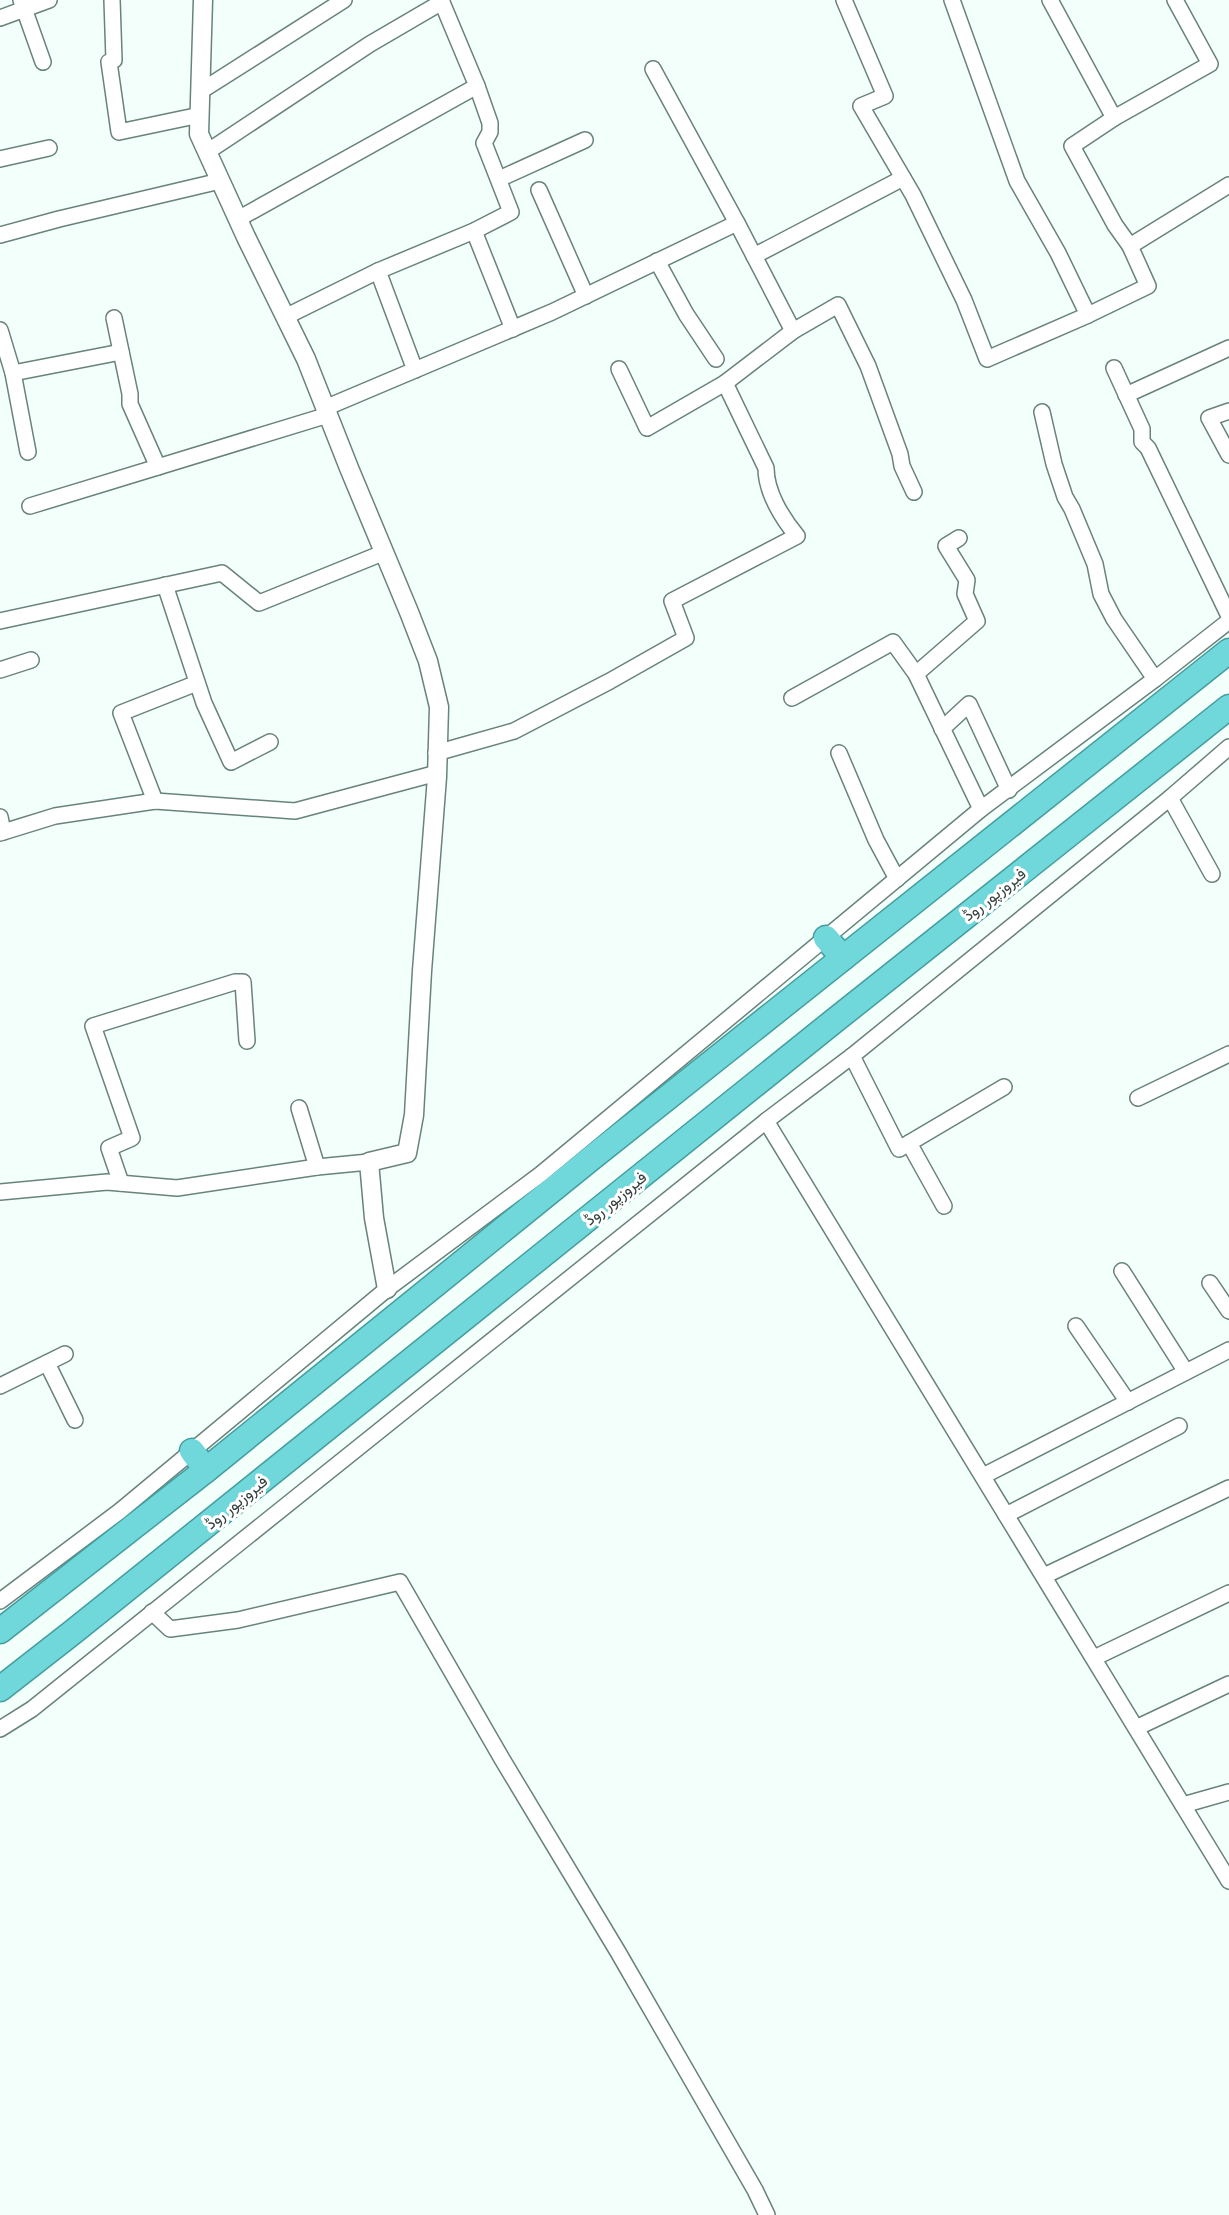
<svg xmlns="http://www.w3.org/2000/svg" width="1229" height="2215" viewBox="0 0 1229 2215" font-family="Roboto,Vazirmatn,sans-serif">
<rect width="100%" height="100%" fill="#f3fffb"/>
<g fill="none" stroke-linecap="round" stroke-linejoin="round">
<g stroke="#68837b" stroke-width="18">
<g id="minor">
<path d="M21,0L43,62"/>
<path d="M112,0L114,60L109,62L119,132L200,115"/>
<path d="M844,0L885,96L861,106L913,195L964,300L987,359L1088,315"/>
<path d="M952,0L1017,181L1058,253L1088,315L1148,286L1130,246L1229,185"/>
<path d="M1050,0L1114,118"/>
<path d="M0,18L49,0"/>
<path d="M653,69L737,223"/>
<path d="M201,91L344,0"/>
<path d="M207,152L370,44L442,2"/>
<path d="M0,159L49,148"/>
<path d="M499,179L585,140"/>
<path d="M539,190L586,296"/>
<path d="M238,219L477,86L441,0"/>
<path d="M474,231L513,329"/>
<path d="M0,235L59,219L220,181"/>
<path d="M1130,246L1115,225L1072,146L1114,118L1210,64L1175,0"/>
<path d="M754,256L903,178"/>
<path d="M657,261L686,314L716,359"/>
<path d="M378,271L474,231L511,212L484,143L490,132V123L477,86"/>
<path d="M285,317L378,271L415,370"/>
<path d="M114,318L130,394V404L158,467"/>
<path d="M0,330L13,373L28,452"/>
<path d="M1114,368L1142,429V442L1148,448L1229,616"/>
<path d="M619,369L647,428L725,383"/>
<path d="M13,373L121,352"/>
<path d="M1126,395L1229,348"/>
<path d="M325,408L552,312L737,223L793,331"/>
<path d="M1229,411L1209,418L1229,455"/>
<path d="M1042,412L1054,464L1065,497L1072,509L1095,564L1101,594L1114,619L1155,679"/>
<path d="M30,506L328,415"/>
<path d="M165,585L204,703L231,762L270,742"/>
<path d="M0,621L222,573L259,603L385,552"/>
<path d="M0,670L31,660"/>
<path d="M916,674L977,621L965,594L967,580L946,546L959,538"/>
<path d="M792,698L893,642L916,674L981,809"/>
<path d="M942,729L969,704L1009,790"/>
<path d="M436,753L514,731L610,681L686,638L672,601L797,536C782,518 766,492 766,468L725,383L793,331L838,305L868,366L900,454L902,466L914,492"/>
<path d="M839,753L876,840L897,879"/>
<path d="M1170,798L1212,874"/>
<path d="M155,801L121,713L197,683"/>
<path d="M0,817L3,832"/>
<path d="M0,833L55,816L155,801L295,811L437,773"/>
<path d="M852,1056L899,1149L1004,1087"/>
<path d="M1138,1098L1229,1054"/>
<path d="M299,1108L317,1167"/>
<path d="M766,1121L1229,1881"/>
<path d="M909,1143L944,1206"/>
<path d="M121,1183L109,1148L132,1138L93,1026L235,982H243L247,1041"/>
<path d="M0,1192L107,1182L177,1188L317,1167L369,1162"/>
<path d="M1122,1271L1186,1372"/>
<path d="M1210,1283L1229,1311"/>
<path d="M1076,1326L1128,1402"/>
<path d="M47,1363L75,1420"/>
<path d="M0,1386L65,1354"/>
<path d="M983,1476L1229,1350"/>
<path d="M1006,1515L1179,1426"/>
<path d="M1044,1576L1229,1488"/>
<path d="M0,1601L120,1511L387,1289L541,1174L981,809L1155,679L1229,621"/>
<path d="M152,1612L170,1629L238,1620L400,1582L502,1759L618,1952L755,2190L767,2215"/>
<path d="M1094,1658L1229,1593"/>
<path d="M1136,1728L1229,1684"/>
<path d="M0,1729L32,1709L766,1121L852,1056L1170,798L1229,747"/>
<path d="M1183,1805L1229,1792"/>
</g>
</g>
<g stroke="#68837b" stroke-width="21">
<path id="tertiary" d="M203,0L199,134L246,237L306,359L349,468L409,612L428,661L439,707L437,777L422,971L414,1115L407,1153L369,1162L374,1218L387,1289"/>
</g>
<g stroke="#449d9e" stroke-width="27">
<g id="trunk">
<path d="M826,938L843,958"/>
<path d="M192,1451L206,1470"/>
<path d="M0,1631L206,1470L594,1156L1229,651"/>
<path d="M0,1689L73,1632L839,1017L1229,707"/>
</g>
</g>
<use href="#minor" stroke="#fff" stroke-width="15"/>
<use href="#tertiary" stroke="#fff" stroke-width="18"/>
<use href="#trunk" stroke="#70d8db" stroke-width="24"/>
</g>
<g text-anchor="middle" stroke-width="6" stroke-linejoin="round" paint-order="stroke">
<g font-size="16" fill="#34403d" stroke="#fff">
<text transform="translate(994 894) rotate(-38)" y="6">فیروزپور روڈ</text>
<text transform="translate(615 1198) rotate(-39)" y="6">فیروزپور روڈ</text>
<text transform="translate(236 1502) rotate(-39)" y="6">فیروزپور روڈ</text>
</g>
</g>
</svg>
